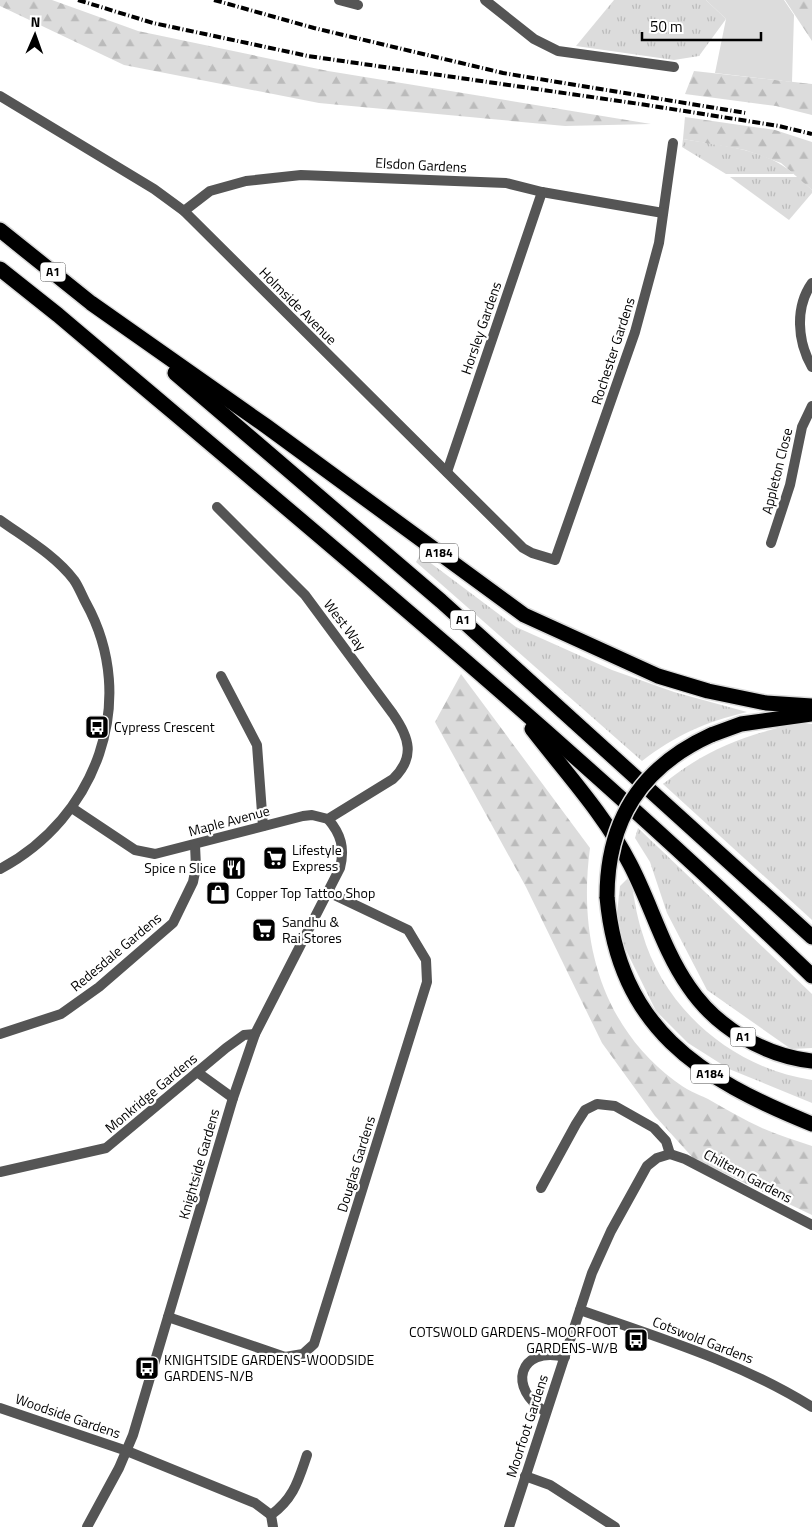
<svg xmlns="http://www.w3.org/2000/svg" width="812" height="1527" viewBox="0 0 812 1527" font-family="'Titillium Web',sans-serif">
<defs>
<pattern id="grass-tufts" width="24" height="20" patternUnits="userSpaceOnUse" patternTransform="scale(1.25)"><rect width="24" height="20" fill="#dcdcdc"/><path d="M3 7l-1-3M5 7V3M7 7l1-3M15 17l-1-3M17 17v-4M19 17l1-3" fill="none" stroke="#bbb"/></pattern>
<pattern id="forest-firs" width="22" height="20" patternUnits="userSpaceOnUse" patternTransform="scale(1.25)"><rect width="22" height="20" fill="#dcdcdc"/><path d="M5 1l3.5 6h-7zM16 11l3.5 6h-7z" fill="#bbb"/></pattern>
</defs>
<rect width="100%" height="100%" fill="#fff"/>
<g fill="url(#grass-tufts)">
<path d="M614,0H706L726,19L699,56L674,60L576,46Z"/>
<path d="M683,139C721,146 764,148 794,174H726L682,147Z"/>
<path d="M730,177H798L812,190V193L789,220Z"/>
<path d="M420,555L516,627L612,670L674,692L747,712C705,722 676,735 642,761L416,562Z"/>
<path d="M792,724H812V920L663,784C707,749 739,738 792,724Z"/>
<path d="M638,828L812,994V1048L791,1049L707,990L667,913L650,862L635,838Z"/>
<path d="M630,876C634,895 636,914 642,932C664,1010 733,1068 812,1080V1103L729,1069L688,1043L656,1011L624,946L617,913L620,886Z"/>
</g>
<g fill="url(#forest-firs)">
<path d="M0,0H52L138,31L328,71L651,124L565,126L319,103L124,65L0,6Z"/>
<path d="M785,0H812V41Z"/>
<path d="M694,71L812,84V115L776,106L685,94Z"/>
<path d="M685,117L775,130L812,142V190L781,163L745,150L683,139Z"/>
<path d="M461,674L590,848C578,937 600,1025 675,1081C685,1089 697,1094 708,1099C726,1109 744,1120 762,1128C778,1135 795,1140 812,1146V1215L694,1159L655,1116L602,1043L526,887L435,722Z"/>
</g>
<path fill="#dcdcdc" d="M706,0H784L794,15L792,82L715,73L726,19Z"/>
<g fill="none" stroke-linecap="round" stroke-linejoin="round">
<g stroke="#dbdbdb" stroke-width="18">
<g id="highway">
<path d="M0,230L91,303L266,426L524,615L658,676L708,691L766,703L812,706"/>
<path d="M0,269L58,315C313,531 572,744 812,976"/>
<path d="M175,373L441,601L812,937"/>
<path d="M532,729C566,773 605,815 630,864C651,904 663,950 689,987C716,1027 764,1056 812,1061"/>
<path d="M711,735L741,724L812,714"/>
<path d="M607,897C619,1028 698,1078 812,1124"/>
</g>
</g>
<g stroke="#555" stroke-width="10">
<path d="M339,0L358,5"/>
<path d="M485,0L534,39L558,51L674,67"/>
<path d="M0,96L154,189L184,211L523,548L532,553L555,560L635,332L659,243L673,143"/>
<path d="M184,211L210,191L246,181L301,175L506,183L542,192L663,213"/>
<path d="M812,283C795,307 797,341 812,367"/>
<path d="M447,472L542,192"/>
<path d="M0,520C25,538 55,555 74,580C79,587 82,596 86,603C140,701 96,818 0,869"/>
<path d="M771,543L790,485L802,427L812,406"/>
<path d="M221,676L257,745L263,826"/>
<path d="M72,808L135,850L155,854L303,816L312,815L328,819L393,779C416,757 409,737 393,714L305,595L217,507"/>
<path d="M0,1034L61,1014L99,987L173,923L193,882L196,867L195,845"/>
<path d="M197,1072L233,1098"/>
<path d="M670,1154L685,1159L812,1225"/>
<path d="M0,1172L106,1148L226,1048L244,1035L255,1034"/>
<path d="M541,1188L576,1124L585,1110L597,1104L615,1106L654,1128L666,1141L670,1154"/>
<path d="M580,1310C660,1338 740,1362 812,1407"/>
<path d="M168,1317L285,1357L303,1354L314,1344L427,982L426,960L408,930L328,892"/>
<path d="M0,1408L127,1451L255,1503L271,1515"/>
<path d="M546,1412C507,1389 518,1345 565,1357"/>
<path d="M525,1476L550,1485L615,1527"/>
<path d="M87,1527L119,1468L133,1435L233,1098L255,1034L340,868C345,848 341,834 328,819"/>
<path d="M273,1527L271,1515C294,1498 298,1481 307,1455"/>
<path d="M509,1527L592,1273L611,1231L647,1166L657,1158L670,1154"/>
</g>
<use href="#highway" stroke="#000" stroke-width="15"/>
<g stroke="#000" stroke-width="4" stroke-dasharray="8 2.5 1 2.5" stroke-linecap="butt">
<path d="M78,0L153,23L308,56L640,104L779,126L812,134"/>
<path d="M214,0L314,28L503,73L746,113"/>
</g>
<g stroke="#dbdbdb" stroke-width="18" stroke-linecap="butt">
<path id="highway-bridge" d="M607,897C607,820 641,767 711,735"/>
</g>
<use href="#highway-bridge" stroke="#000" stroke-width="15"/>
</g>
<defs>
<g id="bus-square" transform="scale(1.25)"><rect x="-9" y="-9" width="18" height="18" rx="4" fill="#000" stroke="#fff"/><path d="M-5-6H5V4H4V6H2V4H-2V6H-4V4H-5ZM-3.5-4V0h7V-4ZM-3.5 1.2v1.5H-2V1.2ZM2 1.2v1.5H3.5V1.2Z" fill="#fff"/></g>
<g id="supermarket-square" transform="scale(1.25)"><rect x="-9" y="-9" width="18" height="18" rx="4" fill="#000" stroke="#fff"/><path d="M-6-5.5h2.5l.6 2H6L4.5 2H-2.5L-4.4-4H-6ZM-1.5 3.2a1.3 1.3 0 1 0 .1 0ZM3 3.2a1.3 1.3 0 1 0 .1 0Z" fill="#fff"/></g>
<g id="restaurant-square" transform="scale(1.25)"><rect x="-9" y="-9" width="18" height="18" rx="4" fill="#000" stroke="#fff"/><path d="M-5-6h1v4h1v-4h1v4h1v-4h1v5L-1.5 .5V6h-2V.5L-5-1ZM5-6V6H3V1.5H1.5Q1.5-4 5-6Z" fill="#fff"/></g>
<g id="shop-square" transform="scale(1.25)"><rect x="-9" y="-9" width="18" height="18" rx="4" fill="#000" stroke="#fff"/><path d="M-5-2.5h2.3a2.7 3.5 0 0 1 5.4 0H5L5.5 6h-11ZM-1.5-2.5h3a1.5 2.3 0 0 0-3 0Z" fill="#fff"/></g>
</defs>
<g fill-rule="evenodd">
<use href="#bus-square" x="97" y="727"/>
<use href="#supermarket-square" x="275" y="858"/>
<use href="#restaurant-square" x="234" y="868"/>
<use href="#shop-square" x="218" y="893"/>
<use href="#supermarket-square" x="264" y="930"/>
<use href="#bus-square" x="636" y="1340"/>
<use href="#bus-square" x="147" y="1368"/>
</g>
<g text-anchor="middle" stroke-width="4.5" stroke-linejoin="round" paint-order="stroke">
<g fill="#fff" stroke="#4c4c4c" stroke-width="1">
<rect x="40.5" y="262.5" width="25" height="19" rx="4"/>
<rect x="420" y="543.5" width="38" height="19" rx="4"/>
<rect x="450.5" y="610.5" width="25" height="19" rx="4"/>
<rect x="730.5" y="1027.5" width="25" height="19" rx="4"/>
<rect x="691" y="1064.5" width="38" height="19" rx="4"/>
</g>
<g font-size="12" font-weight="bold" fill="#000">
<text x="53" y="276">A1</text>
<text x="439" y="557">A184</text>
<text x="463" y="624">A1</text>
<text x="743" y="1041">A1</text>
<text x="710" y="1078">A184</text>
</g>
<g font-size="14" fill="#000" stroke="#fff">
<text transform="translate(421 165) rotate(3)" y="5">Elsdon Gardens</text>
<text transform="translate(298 306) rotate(45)" y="5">Holmside Avenue</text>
<text transform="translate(481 328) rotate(-71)" y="5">Horsley Gardens</text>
<text transform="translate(613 351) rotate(-72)" y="5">Rochester Gardens</text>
<text transform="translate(777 471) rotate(-76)" y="5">Appleton Close</text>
<text transform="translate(345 625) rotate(53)" y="5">West Way</text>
<text transform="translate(229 821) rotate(-15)" y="5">Maple Avenue</text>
<text transform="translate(116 952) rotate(-40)" y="5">Redesdale Gardens</text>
<text transform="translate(151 1093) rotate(-40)" y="5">Monkridge Gardens</text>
<text transform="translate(199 1164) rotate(-74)" y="5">Knightside Gardens</text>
<text transform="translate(356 1164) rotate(-73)" y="5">Douglas Gardens</text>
<text transform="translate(748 1176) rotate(28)" y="5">Chiltern Gardens</text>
<text transform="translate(703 1340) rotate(21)" y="5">Cotswold Gardens</text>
<text transform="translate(68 1416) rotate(19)" y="5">Woodside Gardens</text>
<text transform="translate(527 1426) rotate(-72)" y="5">Moorfoot Gardens</text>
</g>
<g font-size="14" fill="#000" stroke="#fff" text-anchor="start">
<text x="114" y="732">Cypress Crescent</text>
<text x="292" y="855">Lifestyle<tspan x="292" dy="16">Express</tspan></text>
<text x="216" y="873" text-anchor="end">Spice n Slice</text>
<text x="236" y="898">Copper Top Tattoo Shop</text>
<text x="282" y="927">Sandhu &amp;<tspan x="282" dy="16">Rai Stores</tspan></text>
<text x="618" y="1337" text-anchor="end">COTSWOLD GARDENS-MOORFOOT<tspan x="618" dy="16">GARDENS-W/B</tspan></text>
<text x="164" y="1365">KNIGHTSIDE GARDENS-WOODSIDE<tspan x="164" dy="16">GARDENS-N/B</tspan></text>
</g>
</g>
<g transform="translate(35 35) rotate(2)" stroke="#ffffff" stroke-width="4" paint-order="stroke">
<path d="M0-4L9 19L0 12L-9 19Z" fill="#000000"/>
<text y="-8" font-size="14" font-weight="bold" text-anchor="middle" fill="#000000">N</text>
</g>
<path d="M642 32v8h119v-8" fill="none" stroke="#000000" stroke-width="2.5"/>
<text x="650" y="32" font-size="15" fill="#000000" stroke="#ffffff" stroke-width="4" paint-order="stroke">50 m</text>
</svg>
